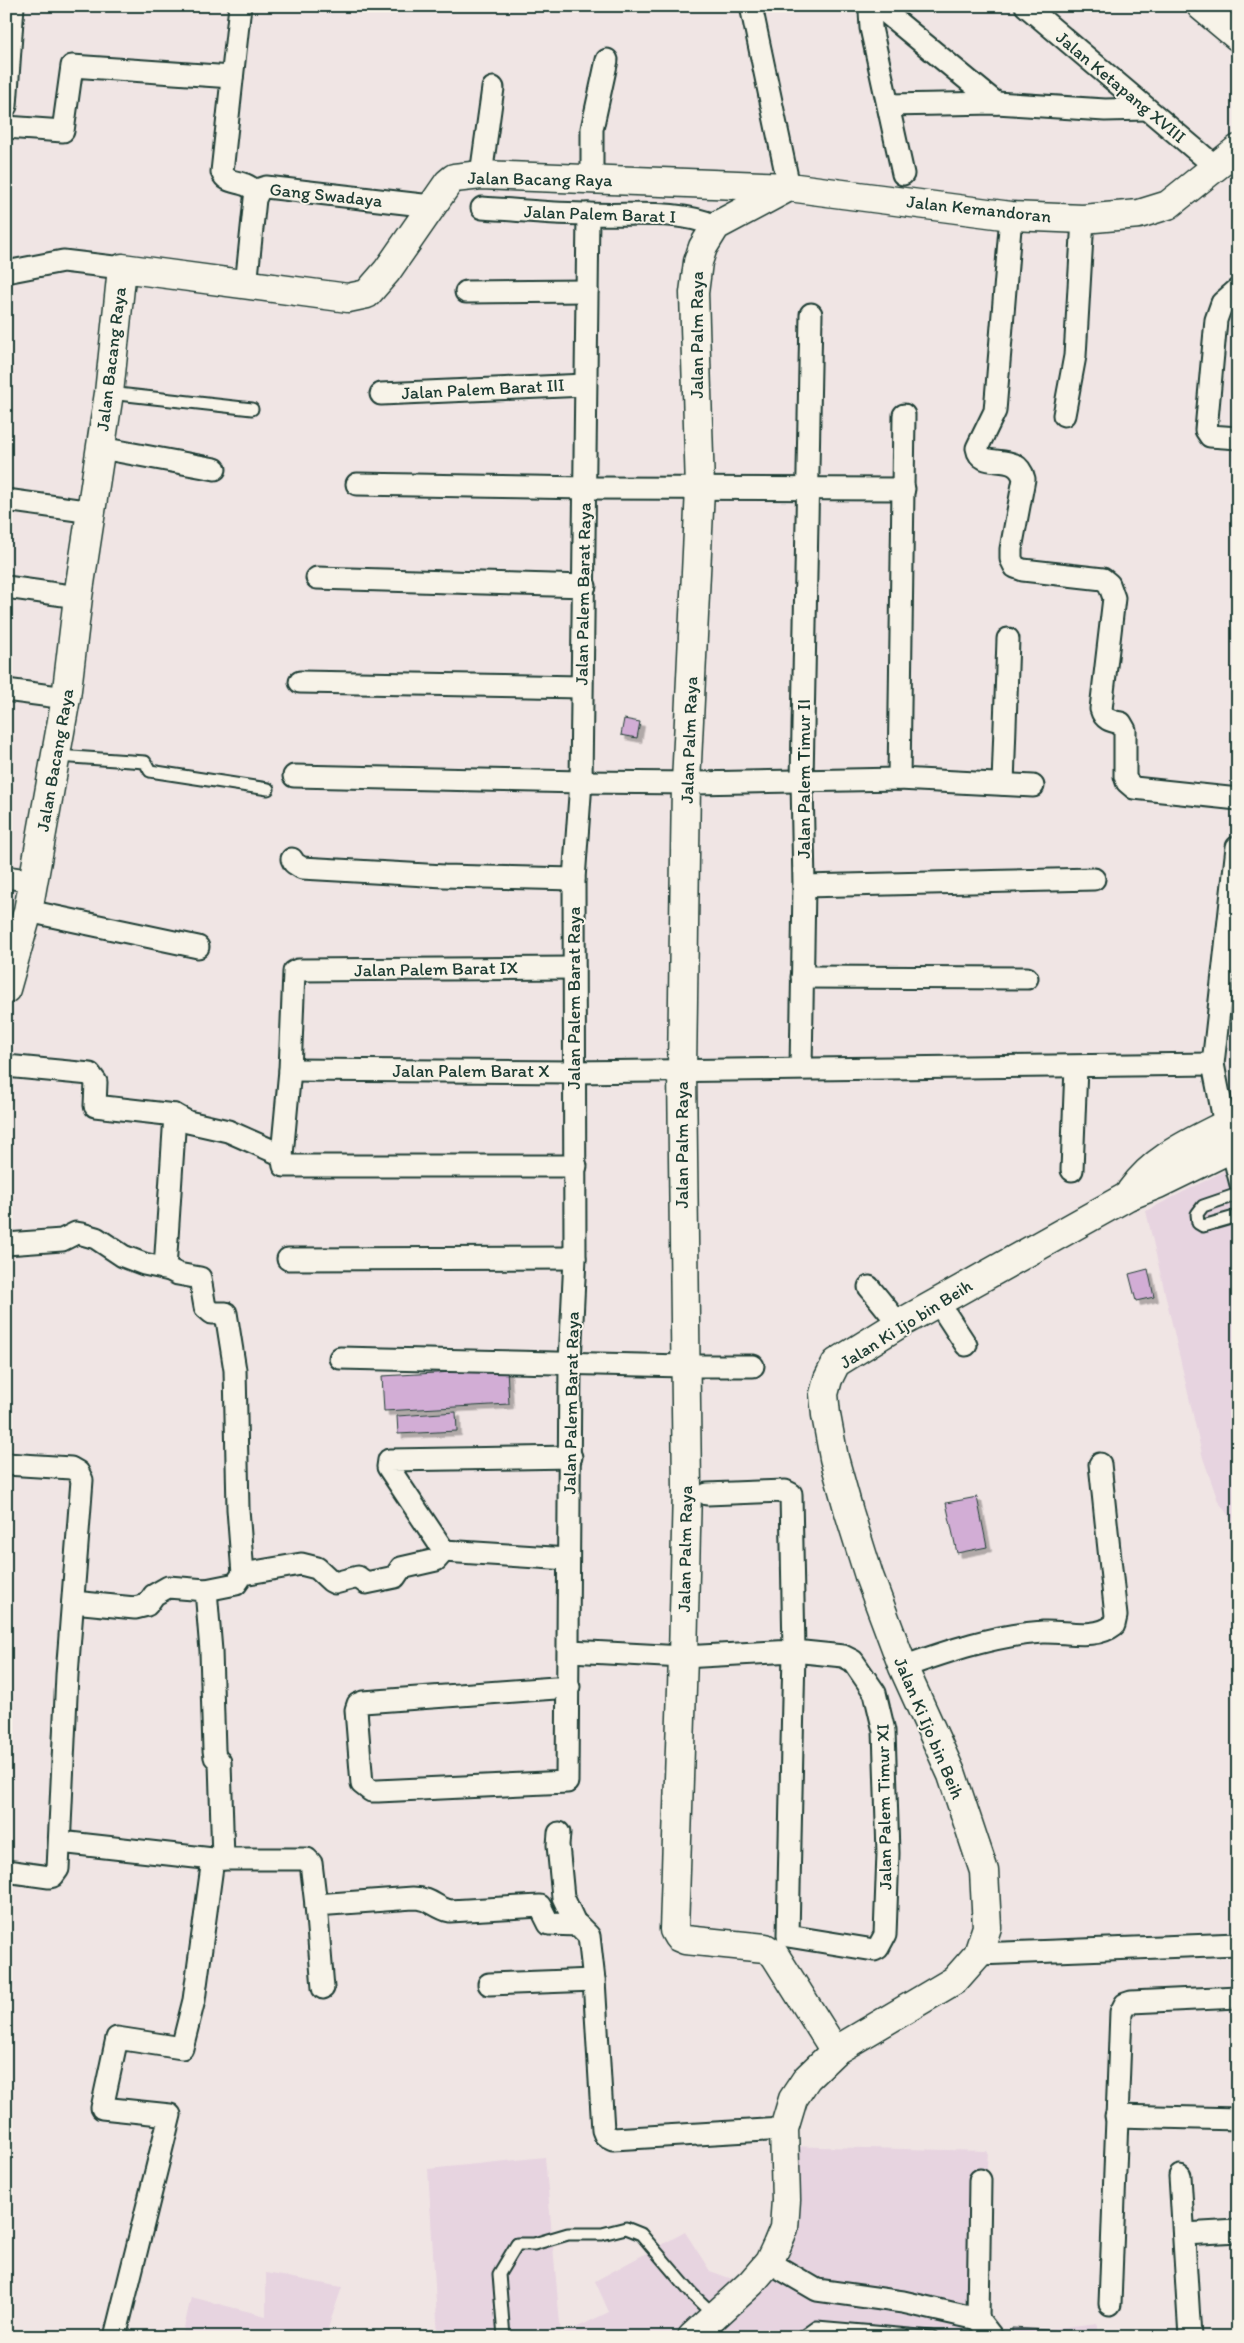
<svg xmlns="http://www.w3.org/2000/svg" width="1244" height="2343" viewBox="0 0 1244 2343" font-family="Itim,sans-serif">
<defs>
<filter id="shadow"><feDropShadow dx="4.5" dy="4.5" stdDeviation="0" flood-color="#0004"/></filter>
</defs>
<rect width="100%" height="100%" fill="#f0e5e4"/>
<filter id="ink" filterUnits="userSpaceOnUse"><feTurbulence type="fractalNoise" baseFrequency=".02" numOctaves="2"/><feDisplacementMap in="SourceGraphic" scale="10" xChannelSelector="R" yChannelSelector="G"/><feConvolveMatrix kernelMatrix="1 2 1 2 8 2 1 2 1" color-interpolation-filters="sRGB"/></filter>
<g filter="url(#ink)">
<g fill="#e7d4e0">
<path d="M1238,1164V1529L1218,1501L1203,1458L1146,1211Z"/>
<path d="M782,2146L988,2151L976,2337H438L428,2169L545,2157L561,2335L609,2312L595,2281L685,2232L710,2271L743,2283L783,2228Z"/>
<path d="M266,2273L342,2287L325,2337H182L191,2297L266,2316Z"/>
<path d="M1097,2323L1099,2337L1042,2330Z"/>
</g>
<g fill="#d2add5" stroke="#1f3d34" filter="url(#shadow)">
<path d="M624,719L640,722L637,738L621,735Z"/>
<path d="M1148,1269L1154,1297L1136,1301L1129,1274Z"/>
<path d="M507,1369L509,1404L384,1411L382,1376Z"/>
<path d="M456,1412L457,1431L398,1434L397,1416Z"/>
<path d="M977,1497L987,1547L957,1553L946,1503Z"/>
<path d="M1012,2328L1106,2333V2337H1012Z"/>
</g>
<g fill="none" stroke-linecap="round" stroke-linejoin="round">
<g stroke="#1f3d34" stroke-width="15">
<g id="service">
<path d="M109,393L252,409"/>
<path d="M57,756L145,762L150,771L268,789"/>
<path d="M1227,1150L1238,1193"/>
<path d="M1238,1194L1203,1206L1197,1214L1198,1223L1203,1226L1238,1216"/>
<path d="M504,2337L499,2274L517,2244H534L568,2234H602L626,2228L641,2234L693,2295L715,2316"/>
<path d="M803,2337L817,2327L932,2337"/>
</g>
</g>
<g stroke="#1f3d34" stroke-width="25">
<g id="minor">
<path d="M240,6L222,172C226,182 234,181 243,184C248,185 253,189 257,192"/>
<path d="M751,6L789,187"/>
<path d="M871,6L870,11L871,28L903,174"/>
<path d="M878,6L996,103"/>
<path d="M1026,6L1216,167"/>
<path d="M888,105L996,103L1105,110L1146,109"/>
<path d="M6,106L13,6"/>
<path d="M6,127L63,131L72,66L232,77"/>
<path d="M481,175L493,88"/>
<path d="M592,180V129L607,60"/>
<path d="M482,208C518,210 554,214 590,214C632,216 678,209 716,226"/>
<path d="M1011,216L995,411L977,448C981,472 1017,449 1024,479L1011,549V559L1015,567L1023,570L1103,579L1109,584L1114,598L1101,709C1104,720 1111,721 1121,723L1125,730V776L1127,782L1134,788L1238,799"/>
<path d="M6,272L63,261L122,268"/>
<path d="M246,286L255,199L260,189L266,187L431,206"/>
<path d="M1238,289L1222,303L1216,320L1206,430L1210,436L1238,438"/>
<path d="M466,292L587,291"/>
<path d="M381,394L585,385"/>
<path d="M1064,415L1075,356L1083,219"/>
<path d="M101,448L215,469"/>
<path d="M357,484L586,488L904,489"/>
<path d="M6,500L92,512"/>
<path d="M317,578L585,586"/>
<path d="M6,587L78,597"/>
<path d="M300,682L581,687"/>
<path d="M6,690L66,698"/>
<path d="M294,776L581,782L695,783L899,779L1033,786"/>
<path d="M899,779L904,415"/>
<path d="M1003,784L1008,639"/>
<path d="M292,859L294,863L302,868L444,876L574,879"/>
<path d="M6,877L33,881"/>
<path d="M804,886L1094,879"/>
<path d="M28,911L198,947"/>
<path d="M574,968L298,970L294,972L290,1070L282,1155L284,1166H576"/>
<path d="M802,977L1027,978"/>
<path d="M6,1066L90,1074L96,1082L95,1106L175,1115L188,1122L228,1131L282,1155"/>
<path d="M801,1068L804,886L802,780L811,314"/>
<path d="M290,1070L573,1072L1213,1064"/>
<path d="M1225,1125L1213,1064L1237,847"/>
<path d="M1072,1170L1076,1067"/>
<path d="M6,1244L62,1240L76,1233L82,1234L96,1238L123,1256L144,1264L168,1269L178,1274L200,1278L205,1307L212,1313H226L235,1370L238,1509L243,1574"/>
<path d="M288,1259L575,1258"/>
<path d="M165,1269L175,1115"/>
<path d="M869,1287L899,1324"/>
<path d="M938,1302L966,1345"/>
<path d="M340,1358L684,1366H753"/>
<path d="M6,1464L71,1468L78,1472L82,1480L67,1675L58,1869L53,1876L49,1877L6,1871"/>
<path d="M444,1551L388,1467L389,1460L571,1457"/>
<path d="M444,1551L568,1559"/>
<path d="M206,1590L211,1651L214,1750L215,1757L220,1762L223,1859"/>
<path d="M73,1602L135,1608L147,1605L154,1595L168,1587L206,1590L236,1584L243,1574L301,1564L317,1568L331,1581L335,1583L358,1577L366,1583L395,1577L401,1568L436,1560L444,1551"/>
<path d="M570,1651L683,1657L794,1651L843,1656L853,1661L875,1693L884,1731L888,1853L885,1935L878,1948L874,1950L788,1936L794,1651L791,1494L785,1491L707,1494"/>
<path d="M903,1667C948,1651 995,1635 1043,1632C1066,1631 1095,1640 1114,1625L1116,1616L1100,1464"/>
<path d="M569,1687L363,1702L358,1704L356,1710L362,1784L371,1791H378L567,1782L570,1362L575,1258L574,879L581,782L588,214"/>
<path d="M559,1833L558,1845L563,1897L576,1925"/>
<path d="M60,1842L213,1859H307L311,1863L316,1905L413,1898C432,1898 435,1908 450,1911L540,1906L549,1924L578,1925L589,1936L594,1980L603,2130L605,2135L613,2139L784,2129"/>
<path d="M316,1905L323,1988"/>
<path d="M978,1954L1238,1944"/>
<path d="M489,1984L594,1980"/>
<path d="M1116,2116L1238,2119"/>
<path d="M1180,2176L1190,2337"/>
<path d="M1184,2234L1238,2231"/>
<path d="M769,2262L817,2290L903,2302L978,2319"/>
<path d="M1110,2304L1121,2012L1125,2004L1131,2002L1238,1997"/>
<path d="M978,2319L980,2180"/>
<path d="M978,2319L992,2337"/>
<path d="M115,2337L170,2115L102,2108L117,2038L182,2048L194,2000L213,1859"/>
</g>
</g>
<g stroke="#1f3d34" stroke-width="31">
<g id="tertiary">
<path d="M1201,6L1238,37"/>
<path d="M789,187L716,226L703,247L698,262L694,293L700,489L686,783L682,1071L687,1489L683,1657L674,1930L678,1937L685,1940L765,1948L774,1954L835,2051"/>
<path d="M6,989L28,911L66,698L78,597L109,393L122,268L348,298L367,294L387,271L448,183L454,178L481,175L789,187L1011,216L1083,219L1139,214L1168,205L1238,149"/>
<path d="M1131,1191C1157,1154 1199,1139 1238,1118"/>
<path d="M692,2337L751,2283L769,2262L777,2245L784,2228L786,2200L784,2129L793,2099L807,2078L835,2051L955,1980L978,1954L987,1927L984,1871L952,1775L903,1667L869,1576L849,1512L834,1458L826,1415L824,1394L828,1379L836,1363L899,1324L1128,1196L1158,1184L1238,1145"/>
</g>
</g>
<use href="#service" stroke="#f7f3e8" stroke-width="11"/>
<use href="#minor" stroke="#f7f3e8" stroke-width="21"/>
<use href="#tertiary" stroke="#f7f3e8" stroke-width="28"/>
</g>
</g>
<g text-anchor="middle" stroke-width="4" stroke-linejoin="round" paint-order="stroke">
<g font-size="18" fill="#1f3d34" stroke="#f7f3e8">
<text transform="translate(1121 87) rotate(40)" y="6">Jalan Ketapang XVIII</text>
<text transform="translate(540 179) rotate(1)" y="6">Jalan Bacang Raya</text>
<text transform="translate(326 195) rotate(6)" y="6">Gang Swadaya</text>
<text transform="translate(979 209) rotate(6)" y="6">Jalan Kemandoran</text>
<text transform="translate(600 214) rotate(2)" y="6">Jalan Palem Barat I</text>
<text transform="translate(697 335) rotate(-90)" y="6">Jalan Palm Raya</text>
<text transform="translate(111 359) rotate(-83)" y="6">Jalan Bacang Raya</text>
<text transform="translate(483 389) rotate(-3)" y="6">Jalan Palem Barat III</text>
<text transform="translate(583 594) rotate(-89)" y="6">Jalan Palem Barat Raya</text>
<text transform="translate(689 740) rotate(-88)" y="6">Jalan Palm Raya</text>
<text transform="translate(55 760) rotate(-80)" y="6">Jalan Bacang Raya</text>
<text transform="translate(804 779) rotate(-90)" y="6">Jalan Palem Timur II</text>
<text transform="translate(436 969) rotate(-1)" y="6">Jalan Palem Barat IX</text>
<text transform="translate(574 998) rotate(-90)" y="6">Jalan Palem Barat Raya</text>
<text x="471" y="1077">Jalan Palem Barat X</text>
<text transform="translate(682 1145) rotate(-90)" y="6">Jalan Palm Raya</text>
<text transform="translate(906 1324) rotate(-32)" y="6">Jalan Ki Ijo bin Beih</text>
<text transform="translate(571 1403) rotate(-89)" y="6">Jalan Palem Barat Raya</text>
<text transform="translate(685 1549) rotate(-89)" y="6">Jalan Palm Raya</text>
<text transform="translate(929 1728) rotate(67)" y="6">Jalan Ki Ijo bin Beih</text>
<text transform="translate(884 1807) rotate(-91)" y="6">Jalan Palem Timur XI</text>
</g>
</g>
<rect width="1244" height="2343" fill="none" stroke="#f7f3e8" stroke-width="25"/>
<rect x="12" y="12" width="1219" height="2318" fill="none" stroke="#1f3d34" stroke-width="2" filter="url(#ink)"/>
</svg>
